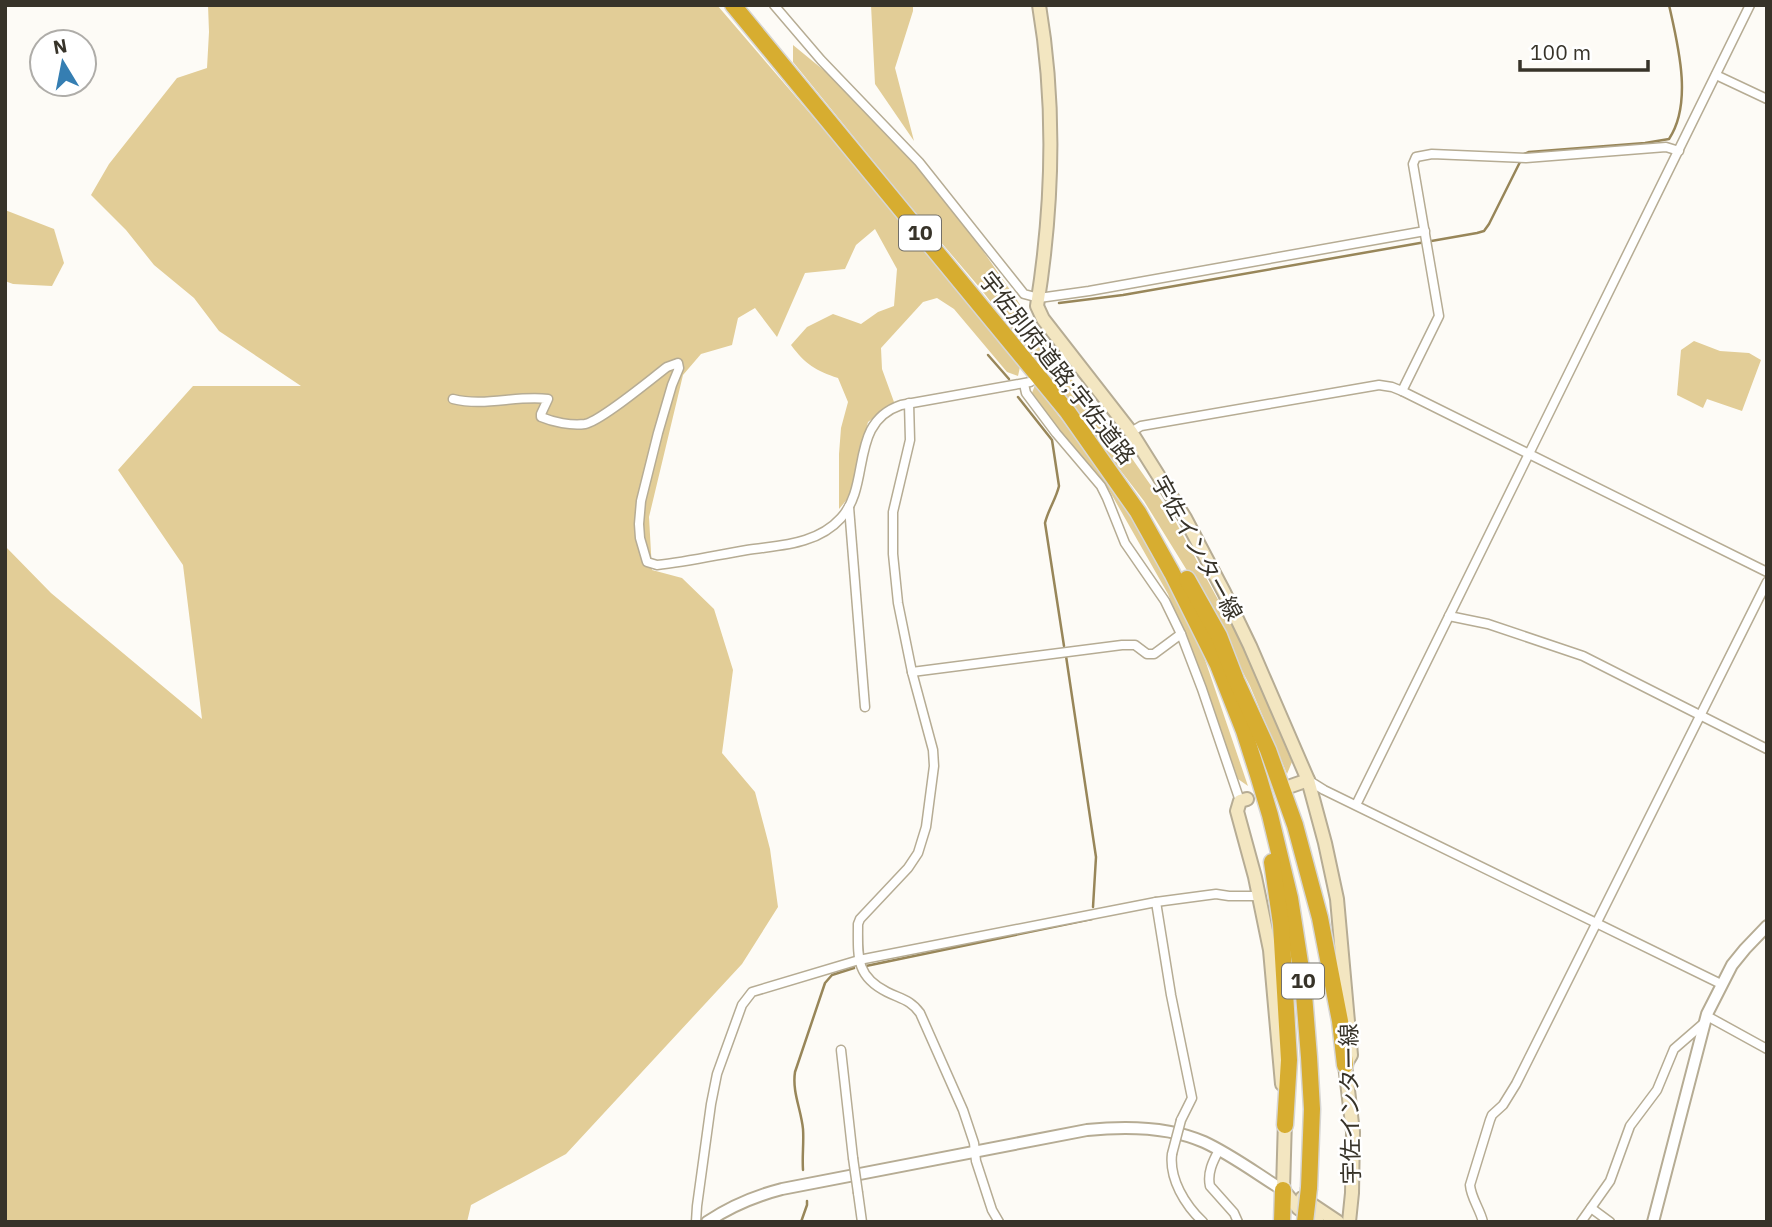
<svg xmlns="http://www.w3.org/2000/svg" width="1772" height="1227" viewBox="0 0 1772 1227" font-family="'IBM Plex Sans','Noto Sans JP',sans-serif">
<rect width="100%" height="100%" fill="#fdfbf6"/>
<g fill="#e2cd97">
<path d="M208,5H717L863,175L991,329L1020,367L1018,376L1007,372L954,309L937,298L923,302L881,348L882,369L894,402L868,422L849,497L839,509V454L841,428L848,402L838,378C816,371 805,364 791,345L807,327L833,314L861,324L878,312L894,306L897,269L875,229L856,245L845,269L805,273L777,337L755,308L738,318L732,345L701,354L683,375L649,517L652,570L682,578L714,609L733,670L722,753L755,792L770,849L778,907L742,964L566,1154L471,1205L467,1222H5V546L51,593L202,719L183,565L118,470L193,386H301L219,331L194,298L154,265L126,230L91,195L109,164L177,78L207,68L209,32Z"/>
<path d="M871,5H913V11L895,68L914,141L875,84Z"/>
<path d="M793,45L882,118L963,222L1017,300L1060,367L1091,400L1173,517L1240,640L1292,762L1287,774L1250,686L1209,606L1144,501L980,288L904,199L793,62Z"/>
<path d="M5,210L54,229L64,263L52,286L13,284L5,281Z"/>
<path d="M1694,341L1720,351L1749,353L1761,360L1742,411L1707,399L1703,408L1677,395L1681,350Z"/>
<path d="M1035,385L1119,494L1179,598L1202,651L1248,786L1238,779L1207,691L1168,594L1109,490L1048,417L1032,393Z"/>
</g>
<g fill="none" stroke-linecap="round" stroke-linejoin="round">
<g stroke="#988659" stroke-width="2.5">
<path d="M1524,154L1529,152L1645,143L1669,139C1693,103 1678,45 1669,5"/>
<path d="M1059,303L1123,295L1477,233L1484,231L1489,224L1521,160"/>
<path d="M988,355L1009,379"/>
<path d="M1018,397L1052,440L1059,486C1056,499 1048,510 1045,523L1064,646"/>
<path d="M1066,656L1096,857L1093,907"/>
<path d="M866,966L1092,919"/>
<path d="M803,1170C802,1156 804,1142 803,1129C801,1109 792,1092 795,1072L825,983L832,975L854,968"/>
<path d="M801,1222L807,1205V1201"/>
</g>
<path stroke="#d5d3cd" stroke-width="8" stroke-dasharray="8 4" stroke-linecap="butt" d="M1038,376L1058,360"/>
<g stroke="#b6ac94" stroke-width="11">
<g id="minor">
<path d="M774,5L821,60L919,162L1024,294L1039,298L1089,291L1425,231"/>
<path d="M1716,75L1767,99"/>
<path d="M1058,360L1069,351"/>
<path d="M1024,384L1026,393L1056,433L1101,486L1107,498L1125,543L1165,601L1181,634L1202,689L1240,801"/>
<path d="M1402,391L1439,316L1413,164L1416,157L1432,154L1526,158L1666,147L1679,151"/>
<path d="M453,399C485,407 516,395 548,399L541,414V417C553,422 571,426 585,424C601,421 651,379 667,367L678,363L679,368L672,385L658,433L641,501L639,524L640,538L647,562L657,565C687,562 717,555 747,550C766,547 787,546 805,540C818,536 832,528 841,518C872,484 848,423 901,405L1030,382"/>
<path d="M909,403L910,440L893,512V554L898,603L912,672L933,750L934,766L926,827L918,853L908,868L860,919L858,924C858,956 855,976 887,992C901,999 911,1000 920,1013L963,1110L974,1143L976,1161L992,1210L999,1222"/>
<path d="M1131,432L1141,426L1379,385L1392,387L1402,391L1767,572"/>
<path d="M849,507L865,707"/>
<path d="M1449,616L1488,624L1583,656L1767,749"/>
<path d="M912,672L1122,645H1135L1147,654H1154L1181,634"/>
<path d="M1308,780L1324,790L1721,984"/>
<path d="M1356,805L1750,5"/>
<path d="M1156,902L1171,995L1192,1098L1181,1120"/>
<path d="M1707,1016L1767,1049"/>
<path d="M841,1050L853,1158"/>
<path d="M1219,1150C1213,1161 1207,1173 1210,1186L1234,1213L1238,1222"/>
<path d="M1172,1154C1169,1179 1185,1205 1203,1222"/>
<path d="M858,1193L862,1222"/>
<path d="M1591,1208L1610,1222"/>
<path d="M696,1222L697,1206L711,1104L717,1074L742,1005L752,992L859,960L1156,902L1216,894L1229,896H1258"/>
<path d="M1483,1222C1480,1209 1471,1198 1470,1185L1490,1120L1492,1115L1503,1105L1516,1084L1767,582"/>
<path d="M1581,1222L1610,1181L1630,1126L1657,1090L1674,1049L1704,1023"/>
</g>
</g>
<g stroke="#b6ac94" stroke-width="14">
<g id="tertiary">
<path d="M707,1222C731,1206 755,1196 782,1189L1087,1130C1126,1126 1168,1126 1204,1142C1232,1155 1257,1174 1283,1190"/>
<path d="M1653,1222L1707,1014L1732,965L1745,949L1767,926"/>
</g>
</g>
<g stroke="#b6ac94" stroke-width="16">
<g id="secondary">
<path d="M1039,5C1056,105 1053,206 1037,306L1043,319L1131,432L1185,518L1224,592L1250,646L1308,780L1325,843L1337,899L1351,1055L1345,1065L1353,1132L1352,1193L1349,1222"/>
<path d="M1291,786L1308,780"/>
<path d="M1247,799L1240,801L1237,811L1255,877L1270,950L1282,1084"/>
<path d="M1285,1119L1283,1190L1298,1208L1318,1222"/>
<path d="M1302,1198L1338,1222"/>
</g>
</g>
<g stroke="#d7d6d4" stroke-width="19">
<g id="motorway">
<path d="M733,5L1067,411L1138,512L1172,573L1218,665L1244,731L1259,778L1270,815L1290,898L1303,982L1309,1057L1312,1109L1309,1188"/>
<path d="M1187,579L1219,636L1236,680L1268,750L1295,825L1320,918L1340,1021L1345,1065"/>
<path d="M1272,862L1281,924L1289,1060L1285,1125"/>
<path d="M1282,1222L1283,1190"/>
</g>
</g>
<use href="#minor" stroke="#fff" stroke-width="8"/>
<use href="#tertiary" stroke="#fff" stroke-width="10"/>
<use href="#secondary" stroke="#f3e6c1" stroke-width="12"/>
<use href="#motorway" stroke="#d7ad30" stroke-width="16"/>
<g stroke="#b6ac94" stroke-width="11" stroke-linecap="butt">
<g id="minor-bridge">
<path d="M1172,1154L1181,1120"/>
<path d="M853,1158L858,1193"/>
</g>
</g>
<g stroke="#d7d6d4" stroke-width="19" stroke-linecap="butt">
<path id="motorway-bridge" d="M1305,1222L1309,1188"/>
</g>
<use href="#minor-bridge" stroke="#fff" stroke-width="8"/>
<use href="#motorway-bridge" stroke="#d7ad30" stroke-width="16"/>
</g>
<g text-anchor="middle" stroke-width="5" stroke-linejoin="round" paint-order="stroke">
<g fill="#fff" stroke="#737069" stroke-width="2">
<rect x="899" y="215.5" width="42" height="35" rx="5"/>
<rect x="1282" y="963.5" width="42" height="35" rx="5"/>
</g>
<g font-size="21" font-weight="bold" fill="#373329">
<text x="920" y="240">10</text>
<text x="1303" y="988">10</text>
</g>
<g font-size="23" fill="#373329" stroke="#fff">
<text transform="translate(1057 368) rotate(52)" y="8">宇佐別府道路;宇佐道路</text>
<text transform="translate(1197 548) rotate(61)" y="8">宇佐インター線</text>
<text transform="translate(1350 1104) rotate(-91)" y="8">宇佐インター線</text>
</g>
</g>
<rect width="1772" height="1227" fill="none" stroke="#373329" stroke-width="14"/>
<g transform="translate(63 63) rotate(350)"><circle r="33" fill="#ffffff" stroke="#afada9" stroke-width="2"/>
<path d="M0-5L12 26L0 18L-12 26Z" fill="#357eb2"/>
<text y="-10" font-size="19" font-weight="bold" text-anchor="middle" fill="#373329">N</text>
</g>
<path d="M1520 60v10h128v-10" fill="none" stroke="#373329" stroke-width="3.5"/>
<text x="1530" y="60" font-size="21" fill="#373329" stroke="#ffffff" stroke-width="5" paint-order="stroke">100 m</text>
</svg>
